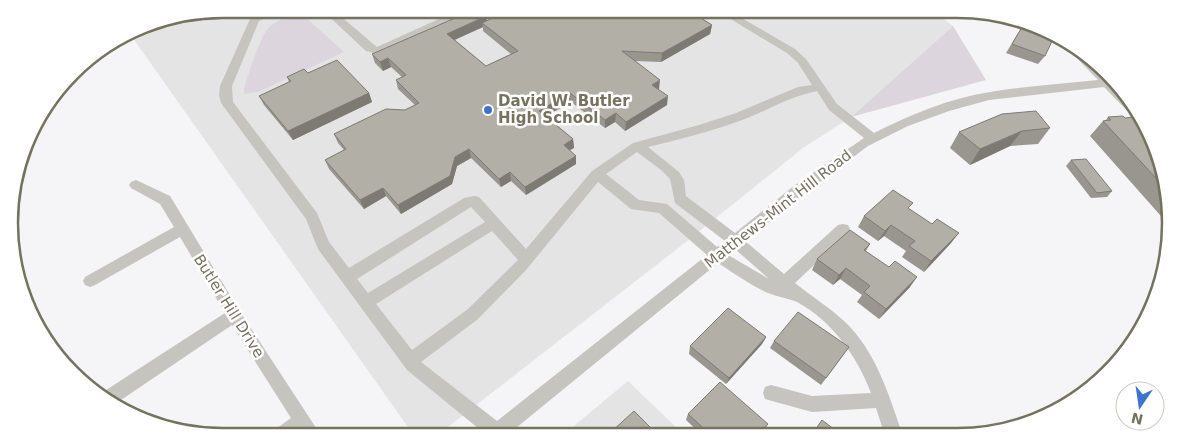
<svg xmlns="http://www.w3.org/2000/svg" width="1180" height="446" viewBox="0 0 1180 446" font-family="'DejaVu Sans',sans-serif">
<rect width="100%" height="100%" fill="#f5f4f6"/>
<g fill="#e5e4e4">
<path d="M223,9H930L953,26L851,117L803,148L686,242L435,437H415L130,34L154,20Z"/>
<path d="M628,381L685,436H562Z"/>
</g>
<g fill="#dcd5dd">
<path d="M301,13L344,52L258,92L244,94C242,87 261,38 266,31C273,21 290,15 301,13Z"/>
<path d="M953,26L986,80L851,117Z"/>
</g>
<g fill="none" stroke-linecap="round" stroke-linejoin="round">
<g fill="#c5c4be" fill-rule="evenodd">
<path d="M273,9H287L259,21L232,86L233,102L317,213L329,242L349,268L464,198L474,196L479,197L526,249L592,171L633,143L699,125L736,113L798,87L812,85L798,63L787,53L714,9H726L795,49L806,59L837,104L874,133C910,115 950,98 990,92C1026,86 1062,84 1098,80L1065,46V42C1071,45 1078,47 1082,51C1100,67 1139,105 1146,126L1141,125L1104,87L989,100L949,111L908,126L868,146L805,193L745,241L784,274L838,225L843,224L848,225L850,229L848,233L795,283C811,296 829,307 844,321C876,351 889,395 903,436H885L876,408L812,412L765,399L763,393L765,387L771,385L812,396L871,393C857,356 832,321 797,302C788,298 777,297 768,293C750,285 734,273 718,263L505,437H482L484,433L407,370L318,249L306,219L221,103L219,95L220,86L250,19ZM817,91L829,110L864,138L795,185L735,233L686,196L684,180L679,172L648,147C681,139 713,131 745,119C768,110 791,96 817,91ZM637,152L661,170L670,179L675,203L725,241L717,247L667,204L639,200L606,174ZM598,182L631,209L659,213L707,255L497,421L421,362L478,319L526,270ZM471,207L485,222L368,293L357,279ZM492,231L518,260L468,309L412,350L376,304ZM735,249L769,279L728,255Z"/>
<path d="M321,9H332L377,47L461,9H474L378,54L366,51Z"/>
<path d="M136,180L170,196L239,310L322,437H303L300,432L293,437H270L273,431L291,418L232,325L115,404L101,397L103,392L225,313L180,237L95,285L90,287L85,285L83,281L85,277L174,227L160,204L131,188L129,185L131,182Z"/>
</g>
</g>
<g fill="#99968f" fill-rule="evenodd">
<path d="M585,9H693V13L712,25L710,34L661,62L635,61L659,89H658L667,105L625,131L615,122L605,128L571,102L546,116L573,139L574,148L570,150L576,164L526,195L511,181L501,187L471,158L457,166L452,184L401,214L386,196L364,209L329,169L325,160L344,150L338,143L334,134L405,110L415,105L398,89L396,80L402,77L391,67L383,71L375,63L372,54L487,20L571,16ZM483,27V31L511,54L486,66L455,40Z"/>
<path d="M1022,27L1045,56L1038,64L1006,53Z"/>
<path d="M308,73L369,93L372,102L293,140L264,105L259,96L289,82L287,77Z"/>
<path d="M1108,117L1125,118L1149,134L1169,195L1168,224L1090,136L1103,121L1106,120Z"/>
<path d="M1050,128L1038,144L1010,146L970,165L950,148L959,132Z"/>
<path d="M1071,160L1112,191L1107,197L1091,198L1066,166Z"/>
<path d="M909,209L951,243L924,272L902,257L906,251L884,236L878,241L858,227L864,216Z"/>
<path d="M870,244L866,251L910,287L879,319L857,302L862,295L840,279L833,285L812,270L817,259Z"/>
<path d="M766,337L762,344L726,384L689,354L690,346Z"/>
<path d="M774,341L849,347L821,385L770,348Z"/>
<path d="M688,414L764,430L758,436H703L686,420Z"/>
</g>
<g fill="#7d7a74">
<path d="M691,9H693L692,16L688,10Z"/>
<path d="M957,9L965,10L956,11Z"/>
<path d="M486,16L488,25L482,23L483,27L449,42L447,34Z"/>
<path d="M712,25L710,34L661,62L662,53Z"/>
<path d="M388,58L391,67L383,71L380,62Z"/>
<path d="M660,80L659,89L651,94L652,85Z"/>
<path d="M369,93L372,102L293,140L288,131Z"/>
<path d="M570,93L571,102L540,119L539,111Z"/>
<path d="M668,96L667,105L625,131L626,122Z"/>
<path d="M616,113L615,122L605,128V120Z"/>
<path d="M1022,131L1010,146L970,165L980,149Z"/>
<path d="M573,139L574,148L564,153V145Z"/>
<path d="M469,149L471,158L457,166L452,184L401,214L398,205L455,157Z"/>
<path d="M576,156V164L526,195L525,187Z"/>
<path d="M510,172L511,181L501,187L499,179Z"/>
<path d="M383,188L386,196L364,209L360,200Z"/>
<path d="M891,225L884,236L878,241L885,231Z"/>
<path d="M959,233L951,243L924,272L931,261Z"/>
<path d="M846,268L840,279L833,285L839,275Z"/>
<path d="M917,277L910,287L879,319L886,309Z"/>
<path d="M766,337L762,344L726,384L729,378Z"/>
<path d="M768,424L764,430L758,436H757Z"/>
</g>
<g fill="#b2afa6" stroke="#7d7a74">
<path d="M476,9H478L486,16L447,34L486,66L518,51L482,23L512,9H560L571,16L585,9H691L688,10L712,25L662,53L622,51L660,80L652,85L668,96L626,122L616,113L605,120L570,93L539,111L573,139L564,145L576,156L525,187L510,172L499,179L469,149L455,157L450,176L398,205L383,188L360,200L325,160L346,149L334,134L386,109L405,110L419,103L396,80L406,75L388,58L380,62L372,54Z"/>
<path d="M1022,27L1054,37L1045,56L1012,44Z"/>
<path d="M337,60L369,93L288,131L259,96L291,81L287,77L304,69L308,73Z"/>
<path d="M1036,111L1050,128L1022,131L980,149L959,132L1002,114Z"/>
<path d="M1123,116L1125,118L1133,117L1149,134L1168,191L1103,121L1111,120L1108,117Z"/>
<path d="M1086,159L1112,191L1097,193L1071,160Z"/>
<path d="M893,190L913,203L908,208L932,224L937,219L959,233L931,261L909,246L915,241L891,225L885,231L864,216Z"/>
<path d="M850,230L870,244L864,250L889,267L895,261L917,277L886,309L864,292L870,286L846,268L839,275L817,259Z"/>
<path d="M728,308L766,337L729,378L690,346Z"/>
<path d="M798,312L849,347L826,378L774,341Z"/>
<path d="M720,382L768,424L757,436H712L688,414Z"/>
<path d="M634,411L659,436H612L610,433Z"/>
<path d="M822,420L843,436H811Z"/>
</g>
<circle fill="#3e74cc" stroke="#fff" stroke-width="2" cx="488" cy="110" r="5"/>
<g text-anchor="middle" stroke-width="5" stroke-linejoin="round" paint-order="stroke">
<g font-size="15" font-weight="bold" fill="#767260" stroke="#fff" text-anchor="start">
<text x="498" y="106">David W. Butler<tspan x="498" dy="17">High School</tspan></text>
</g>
<g font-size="15" fill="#767260" stroke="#fff">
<text transform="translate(778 209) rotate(-38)" y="5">Matthews-Mint Hill Road</text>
<text transform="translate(229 306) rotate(58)" y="5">Butler Hill Drive</text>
</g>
</g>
<path d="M0 0H1180V446H0ZM223 18H957A205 205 0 0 1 1162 223V223A205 205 0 0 1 957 428H223A205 205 0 0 1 18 223V223A205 205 0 0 1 223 18Z" fill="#fff" fill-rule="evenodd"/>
<path fill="none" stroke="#767260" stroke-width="2.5" d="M223 18H957A205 205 0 0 1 1162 223V223A205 205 0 0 1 957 428H223A205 205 0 0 1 18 223V223A205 205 0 0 1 223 18Z"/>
<g transform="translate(1140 406) rotate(193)"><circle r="24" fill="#ffffff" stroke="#c8c7bf"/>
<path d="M0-4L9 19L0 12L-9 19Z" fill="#3e74cc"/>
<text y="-8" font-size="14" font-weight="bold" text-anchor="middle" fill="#767260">N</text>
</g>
</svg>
